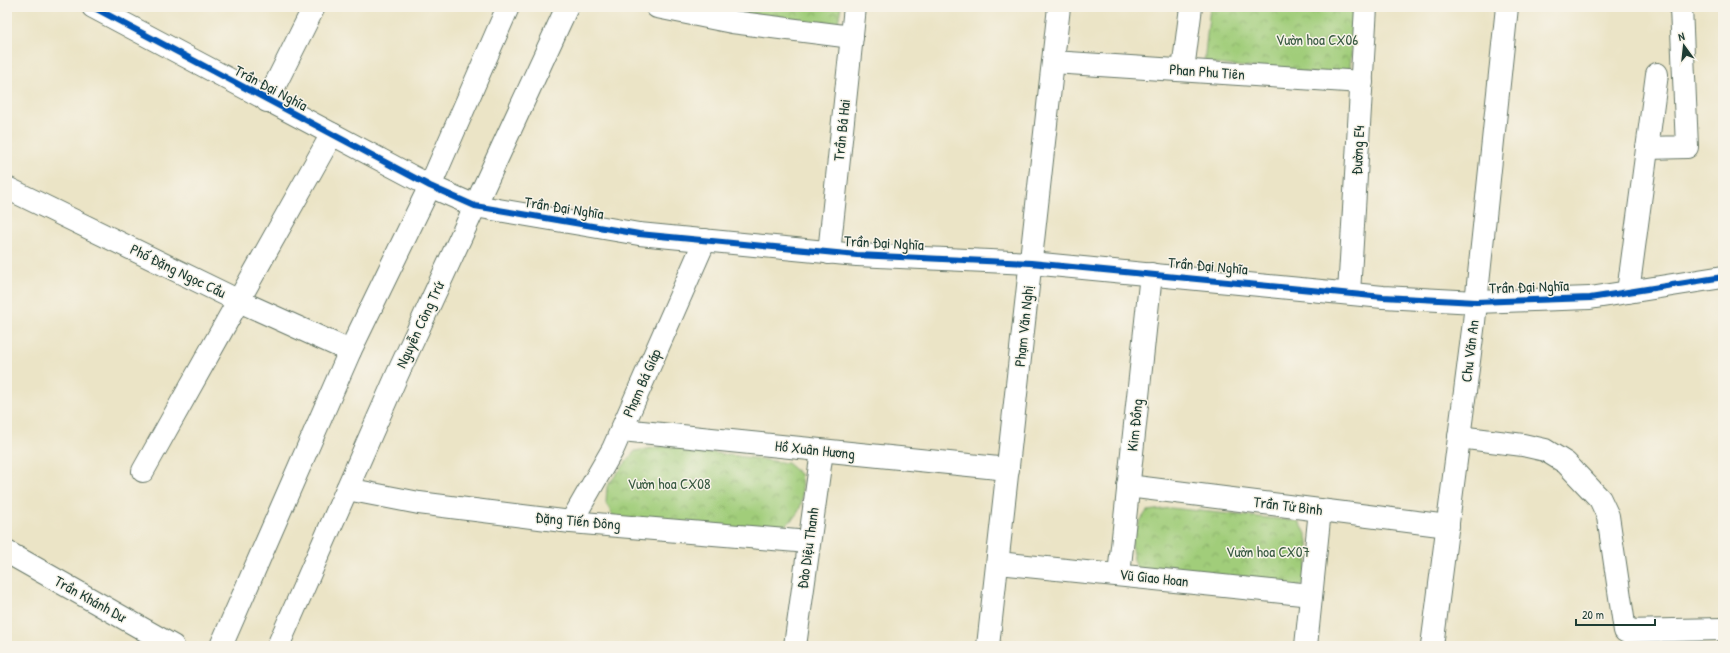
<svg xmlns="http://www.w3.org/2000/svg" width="1730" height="653" viewBox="0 0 1730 653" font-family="'Patrick Hand',sans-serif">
<defs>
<pattern id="park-crowns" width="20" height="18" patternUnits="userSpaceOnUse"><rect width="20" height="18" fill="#a1cd7a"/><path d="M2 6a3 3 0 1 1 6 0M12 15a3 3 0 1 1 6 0" fill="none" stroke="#83a865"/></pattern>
</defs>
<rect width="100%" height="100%" fill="#f7f3e8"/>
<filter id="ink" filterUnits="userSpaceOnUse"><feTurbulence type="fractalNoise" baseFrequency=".025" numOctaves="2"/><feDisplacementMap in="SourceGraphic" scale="8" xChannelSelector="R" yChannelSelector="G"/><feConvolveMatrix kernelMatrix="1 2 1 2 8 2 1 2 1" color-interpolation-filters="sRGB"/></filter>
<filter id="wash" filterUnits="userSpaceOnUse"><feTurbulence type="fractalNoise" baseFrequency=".012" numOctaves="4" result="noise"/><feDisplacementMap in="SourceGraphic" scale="16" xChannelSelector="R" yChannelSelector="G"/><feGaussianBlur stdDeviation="0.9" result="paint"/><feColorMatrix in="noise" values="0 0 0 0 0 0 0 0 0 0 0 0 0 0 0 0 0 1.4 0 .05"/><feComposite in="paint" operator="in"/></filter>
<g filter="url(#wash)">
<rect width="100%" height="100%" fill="#ebe4c6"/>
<g fill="url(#park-crowns)" stroke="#608557">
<path d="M711,7H841L837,28Z"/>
<path d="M1210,7H1356L1349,77L1204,63Z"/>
<path d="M665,446L787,463L800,474C806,506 801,517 773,533L614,518L606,503L607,486L635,451Z"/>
<path d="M1171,508L1297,521C1315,537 1307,561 1304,583L1294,590L1138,572C1128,544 1130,535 1147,511Z"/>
</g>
</g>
<g filter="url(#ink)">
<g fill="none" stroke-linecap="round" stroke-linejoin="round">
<g stroke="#667767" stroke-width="24">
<g id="street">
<path d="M93,7L430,186L475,206L639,234L857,255L1031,263L1383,297L1476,302L1590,298L1723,277"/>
<path d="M657,7L732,22L852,37"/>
<path d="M1053,62L1362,82"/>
<path d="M1183,70L1191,7"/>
<path d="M267,101L314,7"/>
<path d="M1647,148L1687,147L1681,7"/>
<path d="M7,188L239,301L350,351"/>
<path d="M829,253L855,7"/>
<path d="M1628,292L1657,74"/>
<path d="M1349,293L1366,7"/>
<path d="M622,430L1008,469"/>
<path d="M1459,437L1523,445L1545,450L1566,463L1600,499L1608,516L1625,631L1723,629"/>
<path d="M143,471L332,134"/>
<path d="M1128,486L1448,526"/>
<path d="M347,489L419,503L571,522L809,542"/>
<path d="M571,522L613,449L705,240"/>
<path d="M7,552L173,646"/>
<path d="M998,563L1311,595"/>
<path d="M1119,575L1151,274"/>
<path d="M795,646L822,451"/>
<path d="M988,646L1059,7"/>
<path d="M1306,646L1320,510"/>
</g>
</g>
<g stroke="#667767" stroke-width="24">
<g id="secondary">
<path d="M221,646L350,351L430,186L508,7"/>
<path d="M278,646L398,373L567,7"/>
<path d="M1432,646L1474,322L1507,7"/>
</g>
</g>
<use href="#street" stroke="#fff" stroke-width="22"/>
<use href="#secondary" stroke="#fff" stroke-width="22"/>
<g stroke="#f7f3e8" stroke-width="8">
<path id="cycleway" d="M93,7L430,186L475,206L639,234L857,255L1031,263L1383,297L1476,302L1590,298L1723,277"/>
</g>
<use href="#cycleway" stroke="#0057b8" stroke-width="6"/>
</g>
</g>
<g text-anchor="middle" stroke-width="3" stroke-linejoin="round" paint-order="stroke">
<g font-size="15" fill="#395a42" stroke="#f7f3e8">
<text x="1317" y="45">Vườn hoa CX06</text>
<text x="669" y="489">Vườn hoa CX08</text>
<text x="1268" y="557">Vườn hoa CX07</text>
</g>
<g font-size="15" fill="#1f3d34" stroke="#f7f3e8">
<text transform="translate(1207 72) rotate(4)" y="5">Phan Phu Tiên</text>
<text transform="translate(271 88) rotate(28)" y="5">Trần Đại Nghĩa</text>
<text transform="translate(842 130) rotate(-84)" y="5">Trần Bá Hai</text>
<text transform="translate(1358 150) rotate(-87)" y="5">Đường E4</text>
<text transform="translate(564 208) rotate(9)" y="5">Trần Đại Nghĩa</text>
<text transform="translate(884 243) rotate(3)" y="5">Trần Đại Nghĩa</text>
<text transform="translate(1208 266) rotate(5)" y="5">Trần Đại Nghĩa</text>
<text transform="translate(178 271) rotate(26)" y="5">Phố Đặng Ngọc Cầu</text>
<text transform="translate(1529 287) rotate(-2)" y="5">Trần Đại Nghĩa</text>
<text transform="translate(420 325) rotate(-65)" y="5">Nguyễn Công Trứ</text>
<text transform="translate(1024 326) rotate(-84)" y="5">Phạm Văn Nghị</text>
<text transform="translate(1470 351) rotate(-83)" y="5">Chu Văn An</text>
<text transform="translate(642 383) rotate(-66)" y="5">Phạm Bá Giáp</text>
<text transform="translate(1135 425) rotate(-84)" y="5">Kim Đồng</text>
<text transform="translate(815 450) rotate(6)" y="5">Hồ Xuân Hương</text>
<text transform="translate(1288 506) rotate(7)" y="5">Trần Tử Bình</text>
<text transform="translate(578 521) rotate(5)" y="5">Đặng Tiến Đông</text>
<text transform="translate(808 548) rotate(-82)" y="5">Đào Diệu Thanh</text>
<text transform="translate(1154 578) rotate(6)" y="5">Vũ Giao Hoan</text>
<text transform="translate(90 599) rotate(29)" y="5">Trần Khánh Dư</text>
</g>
</g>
<rect width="1730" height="653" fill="none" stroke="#f7f3e8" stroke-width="24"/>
<g transform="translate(1684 46) rotate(345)" stroke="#f7f3e8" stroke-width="3" paint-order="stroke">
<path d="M0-3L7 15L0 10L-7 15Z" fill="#1f3d34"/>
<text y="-6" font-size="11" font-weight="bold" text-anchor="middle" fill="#1f3d34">N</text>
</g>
<path d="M1576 619v6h79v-6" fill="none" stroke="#1f3d34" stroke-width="2"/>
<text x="1582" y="619" font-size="12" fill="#1f3d34" stroke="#f7f3e8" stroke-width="3" paint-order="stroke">20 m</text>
</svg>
